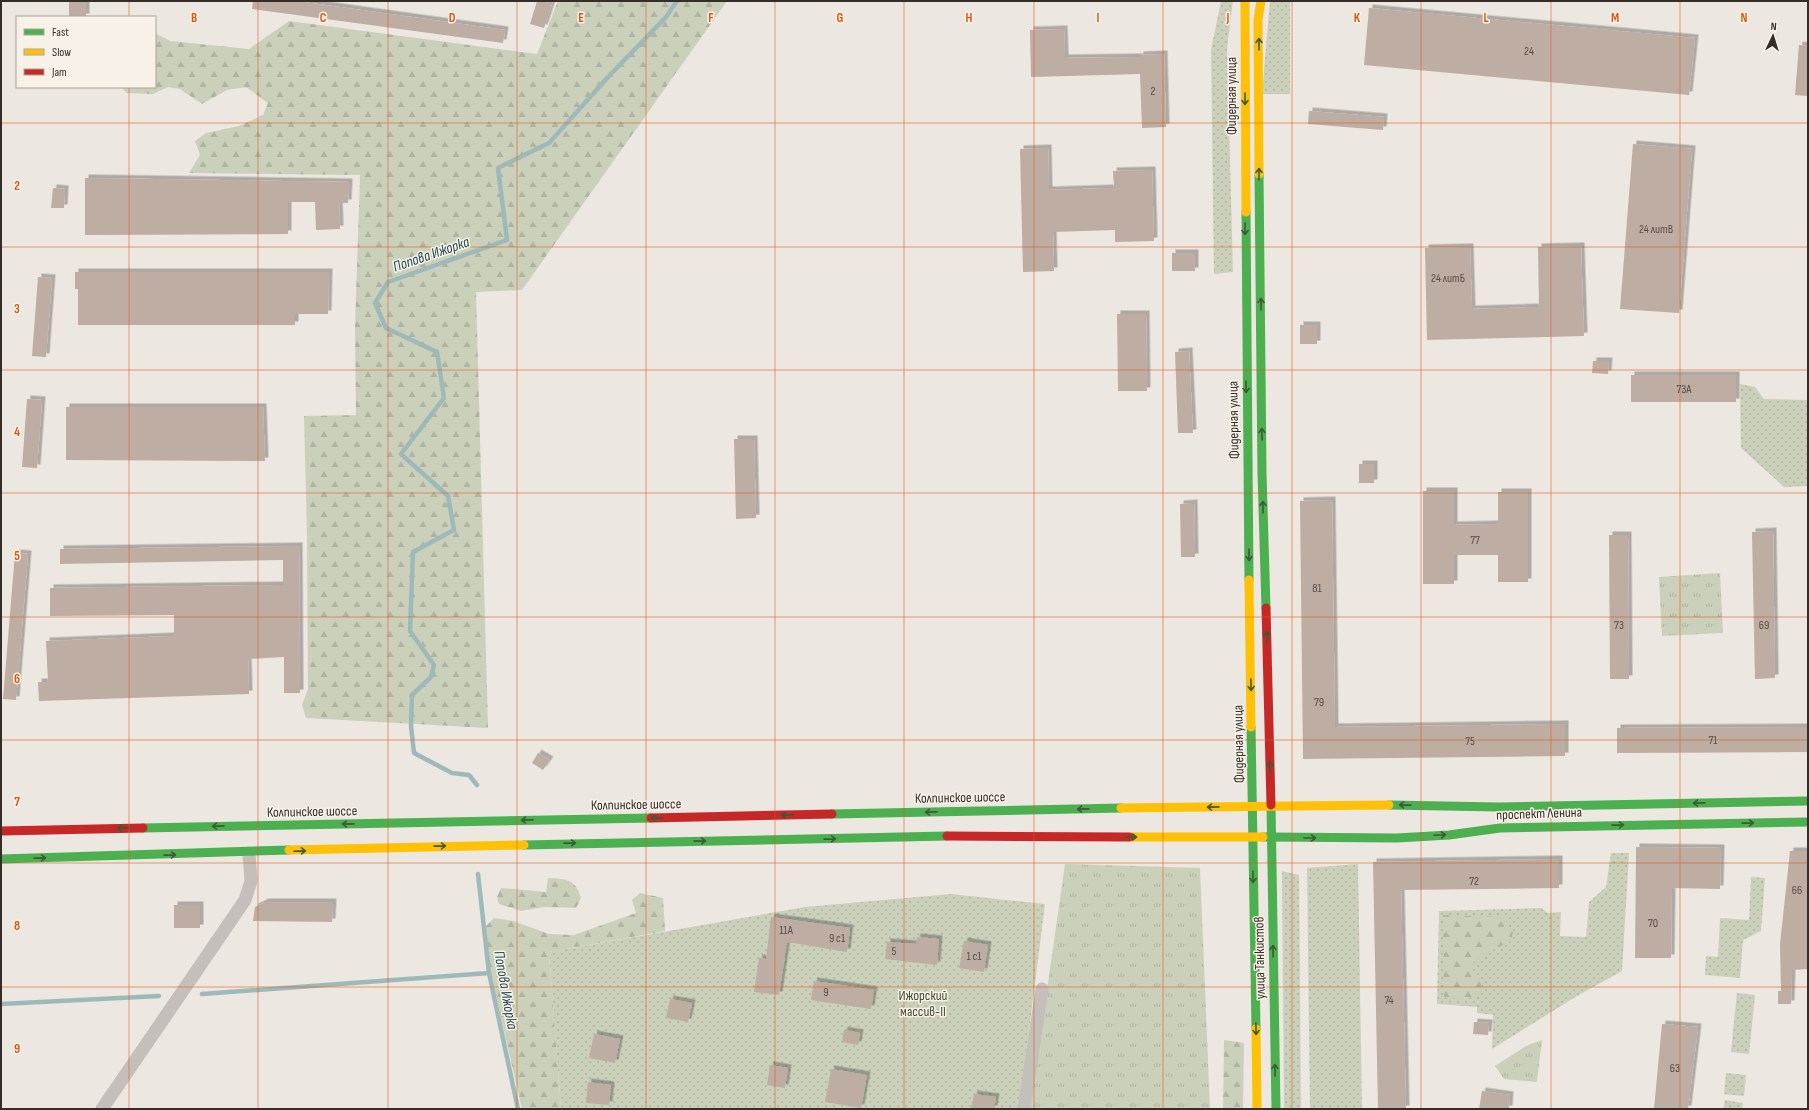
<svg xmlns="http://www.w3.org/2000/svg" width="1809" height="1110" viewBox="0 0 1809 1110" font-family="'Sofia Sans Condensed',sans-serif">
<defs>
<pattern id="grass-dots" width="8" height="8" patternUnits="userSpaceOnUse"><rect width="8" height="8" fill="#cbd0bb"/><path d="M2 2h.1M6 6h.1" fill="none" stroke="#afb3a1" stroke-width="1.8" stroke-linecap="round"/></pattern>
<pattern id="forest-firs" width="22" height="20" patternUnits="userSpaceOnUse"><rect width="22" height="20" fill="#cbd0bb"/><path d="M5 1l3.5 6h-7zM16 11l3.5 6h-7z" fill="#afb3a1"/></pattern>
<pattern id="park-tufts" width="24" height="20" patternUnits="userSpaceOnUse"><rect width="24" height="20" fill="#cbd0bb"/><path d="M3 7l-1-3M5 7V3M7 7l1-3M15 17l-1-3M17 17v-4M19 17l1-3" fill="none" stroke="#afb3a1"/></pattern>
<filter id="shadow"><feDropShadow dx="3.5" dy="-3.5" stdDeviation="0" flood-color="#0004"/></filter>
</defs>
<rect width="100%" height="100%" fill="#ece7e0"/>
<g fill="url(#grass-dots)">
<path d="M1221,1H1233L1227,49L1233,272L1214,274L1211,50Z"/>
<path d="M1270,1H1290V94H1262Z"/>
<path d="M1740,384L1755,387L1764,399L1808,400V486L1784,487L1741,448Z"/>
<path d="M1611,853H1629L1622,971L1577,996L1492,1049L1493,1015L1477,1013V1007L1437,1004L1439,911L1541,908L1548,913L1561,912L1560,936L1586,937L1589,902L1606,887Z"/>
<path d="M1358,864L1362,1109H1310L1307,868Z"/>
<path d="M1282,871L1299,875L1301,1109H1284Z"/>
<path d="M1751,877L1765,878L1761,931L1743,940L1740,978L1705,975L1706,956L1718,957L1720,918L1749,920Z"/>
<path d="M951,894L1045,904L1019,1109H561L549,952L805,907Z"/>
<path d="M1737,993L1755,995L1749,1054L1731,1052Z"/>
<path d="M1726,1073L1746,1075L1744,1096L1724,1094Z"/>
<path d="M1725,1100L1743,1103L1742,1109H1723Z"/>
</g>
<g fill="url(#forest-firs)">
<path d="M558,1H727L522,290L476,292L488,728L306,718L302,705L308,689L307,537L304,416L356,415L355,329L360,175L189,173L200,155L195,141L206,133L239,126L263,115L268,103L246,87L227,90L202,104L180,89L168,87L153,94L127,93L121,87H155V33L170,41L249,49L289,21L537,54Z"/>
<path d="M548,878C566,879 576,879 581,898L576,908L545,907L521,911L499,904L497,897L501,888L546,892Z"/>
<path d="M640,893L663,898L665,931L549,952L561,1109H522L489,965L485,927L494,918L513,921L549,934L574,935L636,913L632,900Z"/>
<path d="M1443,915L1503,917L1513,931L1511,941L1483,955L1471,964C1472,972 1476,975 1480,981C1482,983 1481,987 1480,990C1473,1002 1456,999 1444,997Z"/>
<path d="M1224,1040L1244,1043L1243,1109H1223Z"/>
</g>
<g fill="url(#park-tufts)">
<path d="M1720,573L1723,633L1662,636L1659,577Z"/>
<path d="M1065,864L1200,868L1210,1109H1030Z"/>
<path d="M1542,1040L1537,1082L1504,1079L1495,1066L1526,1046Z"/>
</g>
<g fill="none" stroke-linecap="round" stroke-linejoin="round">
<g stroke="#9eb9ba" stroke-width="4.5">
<path d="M477,785L469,775L452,773L414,753L411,726L412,695L431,677L434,665L410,631L413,552L454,530L448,496L401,454L444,398L437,352L386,328L375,303L388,282L507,240L498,168L549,143L608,77L666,17L677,1"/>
<path d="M478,874L489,973L518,1109"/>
<path d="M202,994L489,973"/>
<path d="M1,1004L159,996"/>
</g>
</g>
<g fill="#beada3" filter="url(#shadow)">
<rect x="69" y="1" width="17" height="16"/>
<path d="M253,1H296L505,30L503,43L252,9Z"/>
<path d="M537,1H553L544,28L530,24Z"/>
<path d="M1369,8L1695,38L1689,95L1364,65Z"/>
<path d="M1064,29L1065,58L1140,57V55L1164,54L1166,127L1142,128L1140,74L1031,77L1030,30Z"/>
<path d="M1799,45L1808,46V96L1795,95Z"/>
<path d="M1309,111L1384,117L1383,130L1308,124Z"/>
<path d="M1633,144L1692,149L1679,313L1620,309Z"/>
<path d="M1048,148L1049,190L1114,188L1113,171L1152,170L1154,241L1115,242V230L1053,232L1054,271L1023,272L1020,149Z"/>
<path d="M85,178L349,182L348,203H339L340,229L316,230L315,202H288V234L85,235Z"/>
<path d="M53,188L65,189L64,208H51Z"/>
<path d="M1581,246L1584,336L1427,340L1425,248L1470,247L1472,309L1539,307L1538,247Z"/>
<rect x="1172" y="253" width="23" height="18"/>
<path d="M75,272H329L328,314H295V325H78V289H75Z"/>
<path d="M38,277L52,278L46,357L32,356Z"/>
<path d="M1117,314H1146L1147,391H1118Z"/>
<rect x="1300" y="325" width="17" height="19"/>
<path d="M1189,351L1193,433H1178L1175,352Z"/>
<path d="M1593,361H1609L1608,374L1592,373Z"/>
<rect x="1631" y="375" width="105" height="27"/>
<path d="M27,399L42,400L37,468L22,467Z"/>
<path d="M66,407H263L265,461L66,460Z"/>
<path d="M734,439H754L756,518L736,519Z"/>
<rect x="1359" y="464" width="15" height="19"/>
<path d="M1423,491H1454V525L1498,524V492H1528V582H1498V555H1454V584H1423Z"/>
<path d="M1332,500L1335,727L1565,724V756L1303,759L1300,501Z"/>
<path d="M1194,503L1195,557H1181L1180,504Z"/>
<path d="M1773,531L1775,678L1755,679L1752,532Z"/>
<path d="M1609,535H1628L1629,679H1610Z"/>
<path d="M299,546L300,693H284V657L248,659L249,694L39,701L38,682H48L46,641L174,636V615L50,616V588L283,585V560L60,564V549Z"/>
<path d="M15,553L28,554L16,700L3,699Z"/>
<path d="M1808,727V752L1617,753V728Z"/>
<path d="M538,753L550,760L543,770L532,763Z"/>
<path d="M1636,847L1721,848L1720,889L1672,888L1671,958H1635Z"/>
<path d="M1790,851H1808V969L1792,970L1791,1004H1778V991H1781L1780,944Z"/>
<path d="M1559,859V888L1401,890L1406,1109H1378L1373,862Z"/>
<path d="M265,902H333L332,922L253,921L255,907Z"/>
<rect x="174" y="905" width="26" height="23"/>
<path d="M771,917L850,928L847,952L787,942L779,995L754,992L759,958L766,959Z"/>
<path d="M917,937L939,939L937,965L885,959L887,942L916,944Z"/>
<path d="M964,941L988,945L984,972L959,968Z"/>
<path d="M814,981L874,990L871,1009L811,1000Z"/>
<path d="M670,999L692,1003L688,1022L666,1018Z"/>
<path d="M1474,1022L1489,1023L1488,1035L1473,1034Z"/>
<path d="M1662,1024L1698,1027L1688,1109H1654Z"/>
<path d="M844,1030L860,1033L858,1045L842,1042Z"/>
<path d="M594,1034L620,1039L615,1063L589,1058Z"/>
<path d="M770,1065L788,1068L785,1088L767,1085Z"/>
<path d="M831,1069L867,1075L861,1108L825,1102Z"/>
<path d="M588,1082L611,1085L609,1105L586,1103Z"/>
<path d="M1482,1091L1510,1095L1509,1109H1479Z"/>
<path d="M974,1094L996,1097L994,1109H971Z"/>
</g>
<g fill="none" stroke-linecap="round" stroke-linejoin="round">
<g stroke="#c4bfba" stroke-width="13">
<path d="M102,1109L245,900L251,881L249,853"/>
<path d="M1024,1109L1042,989"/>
</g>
<g stroke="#4caf50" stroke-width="9">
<path d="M1259,174L1262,473L1266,608"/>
<path d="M1246,212L1249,580"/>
<path d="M1251,727L1256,1029"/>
<path d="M1271,805L1276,1109"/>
<path d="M1389,805L1499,807L1808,801"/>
<path d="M832,814L1121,808"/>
<path d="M143,828L651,818"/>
<path d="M1263,837L1397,838L1449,835L1500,828L1808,822"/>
<path d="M524,845L947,836"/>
<path d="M1,859L289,850"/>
</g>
<g stroke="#ffc107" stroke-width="9">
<path d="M1245,1L1246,212"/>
<path d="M1259,174L1258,19L1261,1"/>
<path d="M1249,580L1251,727"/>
<path d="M1121,808L1389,805"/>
<path d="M1129,837H1263"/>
<path d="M289,850L524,845"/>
<path d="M1256,1029L1257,1109"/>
</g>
<g stroke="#c62828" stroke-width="9">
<path d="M1266,608L1271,805"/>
<path d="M651,818L832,814"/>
<path d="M1,831L143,828"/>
<path d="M947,836L1129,837"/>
</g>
</g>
<defs><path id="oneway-shaft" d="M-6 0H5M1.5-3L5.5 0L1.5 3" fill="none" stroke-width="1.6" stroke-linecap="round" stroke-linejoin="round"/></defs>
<g stroke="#3c5a36">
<use href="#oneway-shaft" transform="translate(1259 44) rotate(-90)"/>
<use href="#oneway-shaft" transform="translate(1245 99) rotate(90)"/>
<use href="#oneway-shaft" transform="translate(1259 174) rotate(-90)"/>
<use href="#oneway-shaft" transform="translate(1245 229) rotate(90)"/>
<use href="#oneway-shaft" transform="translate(1261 304) rotate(-91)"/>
<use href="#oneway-shaft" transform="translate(1246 387) rotate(89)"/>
<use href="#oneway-shaft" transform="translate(1262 434) rotate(-91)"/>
<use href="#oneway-shaft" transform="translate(1263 507) rotate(-91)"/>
<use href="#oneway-shaft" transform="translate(1249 555) rotate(89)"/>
<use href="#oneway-shaft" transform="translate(1267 637) rotate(-91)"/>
<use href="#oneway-shaft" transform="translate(1251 685) rotate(89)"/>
<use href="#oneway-shaft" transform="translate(1270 767) rotate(-92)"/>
<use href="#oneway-shaft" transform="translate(1699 803) rotate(179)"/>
<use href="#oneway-shaft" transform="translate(1405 805) rotate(-179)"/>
<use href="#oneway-shaft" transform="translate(1213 807) rotate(179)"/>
<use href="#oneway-shaft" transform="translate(1083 809) rotate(179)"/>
<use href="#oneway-shaft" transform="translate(931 812) rotate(179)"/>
<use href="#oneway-shaft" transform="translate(787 815) rotate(179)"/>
<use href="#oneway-shaft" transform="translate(657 818) rotate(179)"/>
<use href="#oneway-shaft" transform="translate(527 820) rotate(179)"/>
<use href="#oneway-shaft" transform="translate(1748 823) rotate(-1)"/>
<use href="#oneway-shaft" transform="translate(348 824) rotate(179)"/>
<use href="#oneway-shaft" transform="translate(1618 825) rotate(-1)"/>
<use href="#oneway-shaft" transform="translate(218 826) rotate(179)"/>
<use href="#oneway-shaft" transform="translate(123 828) rotate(179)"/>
<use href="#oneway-shaft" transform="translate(1440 835) rotate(-3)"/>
<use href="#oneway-shaft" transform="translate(1131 837)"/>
<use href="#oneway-shaft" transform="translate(1310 838)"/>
<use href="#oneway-shaft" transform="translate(830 839) rotate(-1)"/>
<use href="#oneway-shaft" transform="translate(700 841) rotate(-1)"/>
<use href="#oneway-shaft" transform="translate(570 843) rotate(-1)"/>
<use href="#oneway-shaft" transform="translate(440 846) rotate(-1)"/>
<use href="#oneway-shaft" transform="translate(300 851) rotate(-2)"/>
<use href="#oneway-shaft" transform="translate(170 855) rotate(-1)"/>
<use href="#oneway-shaft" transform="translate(40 858) rotate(-1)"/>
<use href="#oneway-shaft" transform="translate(1253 877) rotate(89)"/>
<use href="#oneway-shaft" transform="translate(1273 951) rotate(-91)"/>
<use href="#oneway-shaft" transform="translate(1256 1029) rotate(89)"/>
<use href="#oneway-shaft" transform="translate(1275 1070) rotate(-91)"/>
</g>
<path fill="none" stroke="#df570d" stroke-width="1" stroke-opacity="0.55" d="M129,1V17M258,1V1109M388,1V1109M517,1V1109M646,1V1109M775,1V1109M904,1V1109M1034,1V1109M1163,1V1109M1292,1V1109M1421,1V1109M1551,1V1109M1680,1V1109M129,87V1109M1,123H1808M1,247H1808M1,370H1808M1,493H1808M1,617H1808M1,740H1808M1,863H1808M1,987H1808"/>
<g text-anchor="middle" stroke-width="3" stroke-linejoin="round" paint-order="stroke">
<g font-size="12" fill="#564d47">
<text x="1529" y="55">24</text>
<text x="1153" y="95">2</text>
<text x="1656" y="233">24 литВ</text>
<text x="1448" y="282">24 литБ</text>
<text x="1684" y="393">73А</text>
<text x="1475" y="544">77</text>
<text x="1317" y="592">81</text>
<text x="1619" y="629">73</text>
<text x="1764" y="629">69</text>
<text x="1319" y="706">79</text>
<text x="1713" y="744">71</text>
<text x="1470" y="745">75</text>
<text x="1474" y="885">72</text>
<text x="1797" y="894">66</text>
<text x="1653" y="927">70</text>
<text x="786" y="934">11А</text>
<text x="837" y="942">9 с1</text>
<text x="894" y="955">5</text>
<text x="974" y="960">1 с1</text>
<text x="826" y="996">9</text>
<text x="1389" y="1004">74</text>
<text x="1675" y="1072">63</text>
</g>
<g font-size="14" fill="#342d28" stroke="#f8f1e8">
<text transform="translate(1231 96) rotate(-90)" y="5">Фидерная улица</text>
<text transform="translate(1233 420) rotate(-91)" y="5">Фидерная улица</text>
<text transform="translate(1238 744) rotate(-91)" y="5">Фидерная улица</text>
<text transform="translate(960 797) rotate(-1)" y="5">Колпинское шоссе</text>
<text transform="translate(636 804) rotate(-1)" y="5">Колпинское шоссе</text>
<text transform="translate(312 811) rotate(-1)" y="5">Колпинское шоссе</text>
<text transform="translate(1539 813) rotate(-2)" y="5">проспект Ленина</text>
<text transform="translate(1259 958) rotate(-91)" y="5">улица Танкистов</text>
</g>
<g font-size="14" fill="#41502e" stroke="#f8f1e8">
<text x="923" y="1000">Ижорский<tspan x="923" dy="16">массив-II</tspan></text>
</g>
<g font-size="15" font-style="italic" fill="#214b52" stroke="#f8f1e8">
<text transform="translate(431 254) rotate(-19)" y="5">Попова Ижорка</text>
<text transform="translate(506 990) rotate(80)" y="5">Попова Ижорка</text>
</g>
</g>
<g font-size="13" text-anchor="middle" font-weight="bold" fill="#df570d" stroke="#f8f1e8" stroke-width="3" stroke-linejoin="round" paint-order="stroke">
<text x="194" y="22">B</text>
<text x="323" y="22">C</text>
<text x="452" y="22">D</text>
<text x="581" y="22">E</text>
<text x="711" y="22">F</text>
<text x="840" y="22">G</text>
<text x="969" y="22">H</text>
<text x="1098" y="22">I</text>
<text x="1228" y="22">J</text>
<text x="1357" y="22">K</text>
<text x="1486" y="22">L</text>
<text x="1615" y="22">M</text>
<text x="1744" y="22">N</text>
<text x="17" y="190">2</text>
<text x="17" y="313">3</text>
<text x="17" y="436">4</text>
<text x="17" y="560">5</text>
<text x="17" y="683">6</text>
<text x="17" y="806">7</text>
<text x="17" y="930">8</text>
<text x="17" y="1053">9</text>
</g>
<rect width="1809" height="1110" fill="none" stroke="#342d28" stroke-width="4"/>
<rect x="16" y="16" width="140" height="72" fill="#f8f1e8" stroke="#aaa39b"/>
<rect x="24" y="29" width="20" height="6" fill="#4caf50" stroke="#aaa39b"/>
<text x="52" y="36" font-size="12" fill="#342d28">Fast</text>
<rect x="24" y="49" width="20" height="6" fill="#ffc107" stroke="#aaa39b"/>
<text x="52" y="56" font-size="12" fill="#342d28">Slow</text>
<rect x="24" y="69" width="20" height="6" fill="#c62828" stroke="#aaa39b"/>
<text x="52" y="76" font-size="12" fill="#342d28">Jam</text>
<g transform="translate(1773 36) rotate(4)" stroke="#f8f1e8" stroke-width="3" paint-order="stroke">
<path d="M0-3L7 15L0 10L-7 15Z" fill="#342d28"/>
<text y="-6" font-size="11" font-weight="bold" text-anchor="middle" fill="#342d28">N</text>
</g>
</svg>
